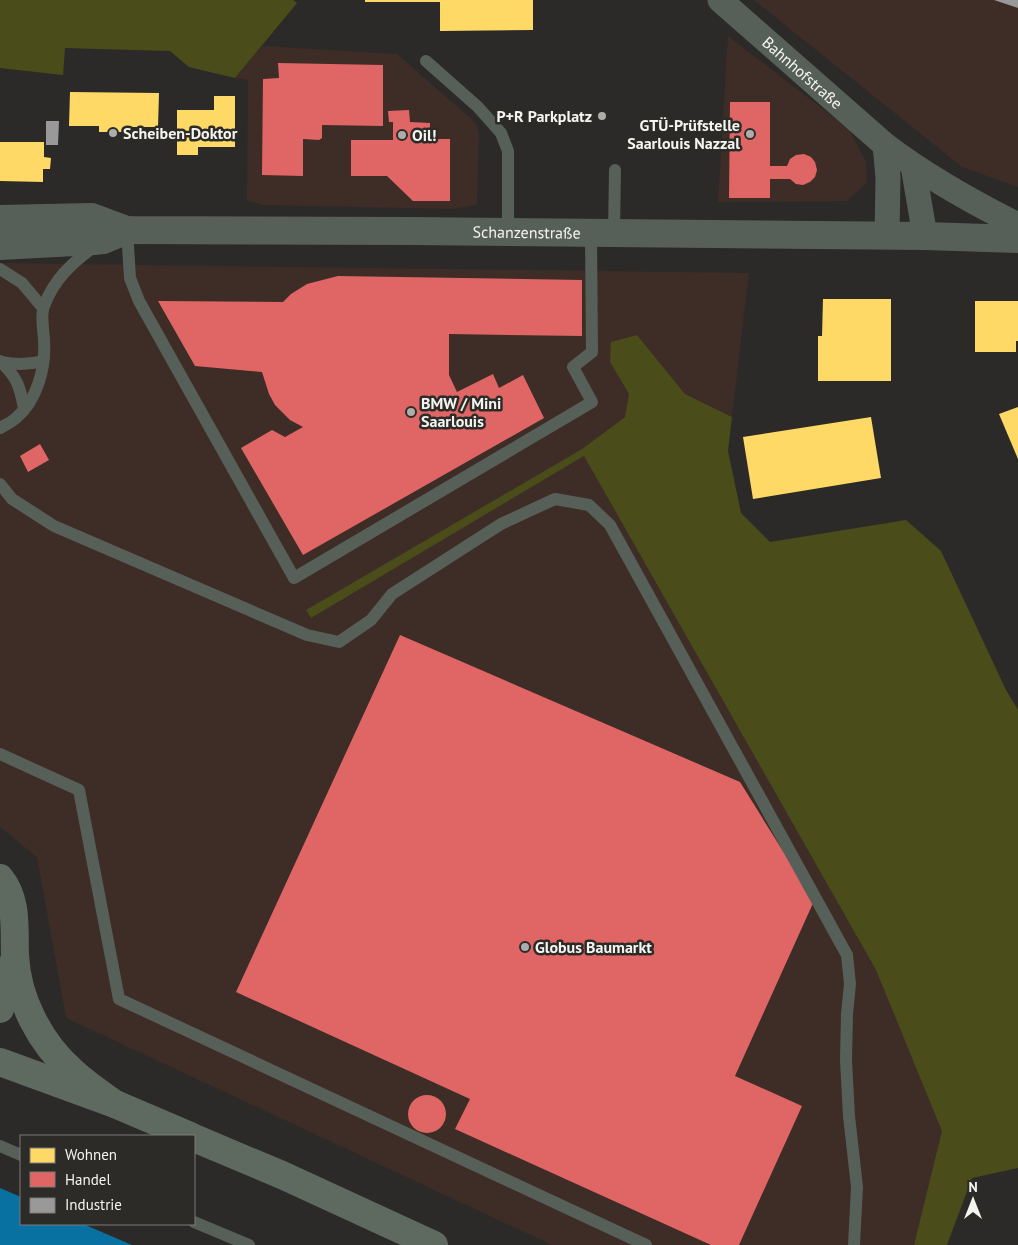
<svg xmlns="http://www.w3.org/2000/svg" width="1018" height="1245" viewBox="0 0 1018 1245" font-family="'PT Sans',sans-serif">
<rect width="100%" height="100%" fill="#2b2a28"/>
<g fill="#3d2d26">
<path d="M754,0H1018V187L962,167Z"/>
<path d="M728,36L849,129L866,162L867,183L847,201L718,202Z"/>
<path d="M262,46L397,54L476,123L479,133L477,205L453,209L262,205L247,200L248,80L235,78Z"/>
<path d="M0,263L749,273L732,417L685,394L637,335L610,362L629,394L625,417L582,449L306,610L311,618L584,456L876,970L943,1131L914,1245H552L66,1018L37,857L0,827Z"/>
</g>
<g fill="#4a4d1a">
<path d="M0,0H293L297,3L235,78L189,67L170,51L65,48L63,75L0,68Z"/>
<path d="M637,335L685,394L732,417L728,451L741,513L770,542L906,520L941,551L1006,690L1018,710V1168L972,1178L947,1245H914L942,1131L876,970L584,456L311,618L306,610L582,449L625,417L629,394L610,362L611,342Z"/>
</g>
<path fill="#0971a2" d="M0,1188L21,1197V1224H83L132,1245H0Z"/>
<g fill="#ffd966">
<path d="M365,0H533V30L440,31V2H365Z"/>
<path d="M70,92L159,93L158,127H123V132H99V126H69Z"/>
<path d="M214,96H235V147H198V155H177V110H214Z"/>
<path d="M0,142H44V157L51,158L50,169H43V182L0,181Z"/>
<path d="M823,299H891V381H818V336H822Z"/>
<path d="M975,301H1018V341H1016V352H975Z"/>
<path d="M1018,407V459L999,414Z"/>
<path d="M871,417L881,478L753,499L743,437Z"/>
</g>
<g fill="#e06666">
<path d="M278,63L383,65V126L322,125V138L319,140L303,139V176L262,175L263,79L279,78Z"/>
<path d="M730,102H770V166H787L790,159L796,155L804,154L811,157L815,162L817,170L815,177L810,182L803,185L796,184L790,179H770V198H729Z"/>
<path d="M409,110L410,122L430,123V139H450V201H413L387,176H351V140H393V122H389L388,111Z"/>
<path d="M338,276L582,280V336L449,334V375L457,392L493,374L499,388L523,375L544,418L303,555L241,448L272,430L285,437L303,427L290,420L275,405L269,394L262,372L195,366L158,301L283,302L291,294L307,284Z"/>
<path d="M40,444L49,460L28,472L20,456Z"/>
<path d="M400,635L740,782L814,901L735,1076L802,1106L739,1245H711L455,1129L470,1099L236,992Z"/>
<circle cx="427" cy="1114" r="19"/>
</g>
<g fill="#999">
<path d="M994,0H1018V8Z"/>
<path d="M46,121H59L58,145H46Z"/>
</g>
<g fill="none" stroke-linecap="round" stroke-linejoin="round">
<g stroke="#576058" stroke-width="12">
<path d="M426,61L478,107L501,133L508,151V232"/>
<path d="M127,230L130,278L139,301L294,578L592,402L573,367L592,352L591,233"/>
<path d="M614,233L615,170"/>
<path d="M0,269L22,283L43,308"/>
<path d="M0,361C17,377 20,386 24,409"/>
<path d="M1,362C16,365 28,365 43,361"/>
<path d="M0,428C5,425 12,422 16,418C37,401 46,367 44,341C44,331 40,316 44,306C54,279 72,263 95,246"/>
<path d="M0,484L12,499L54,526L307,635L339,642L371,620L392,594L501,524L555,499L589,505L610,525L847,955L850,984L847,1014L846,1060L849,1116L857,1187L854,1245"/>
<path d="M0,754L79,790L119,999L646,1245"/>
<path d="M0,1146L21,1155"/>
<path d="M194,1222L249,1245"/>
</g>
<g stroke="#576058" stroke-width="25">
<path id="s1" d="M720,0L885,145C926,176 972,202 1018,225"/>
<path d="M885,145L888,177L887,236"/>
<path d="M913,166L925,236"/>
</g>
<g stroke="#576058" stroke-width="28">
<path id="s2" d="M0,219L92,217L127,230L410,231L925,236L1018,239"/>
<path d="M0,246L94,241L103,240L127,230"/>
</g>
<g stroke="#5e6a5f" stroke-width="28">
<path d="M0,878C18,900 14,929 15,955C17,999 40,1043 73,1072C86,1084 101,1094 115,1104"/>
<path d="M0,1009L14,960"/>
<path d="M0,1062L115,1104L190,1136"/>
<path d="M194,1138L282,1175L434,1245"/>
</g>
</g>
<g fill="#aeadab" stroke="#2c2b27" stroke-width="2">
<circle cx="602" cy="116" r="5"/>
<circle cx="113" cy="133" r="5"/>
<circle cx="750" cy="134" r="5"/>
<circle cx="402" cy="135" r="5"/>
<circle cx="411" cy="412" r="5"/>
<circle cx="525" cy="947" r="5"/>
</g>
<g text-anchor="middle" stroke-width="5" stroke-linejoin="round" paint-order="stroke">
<g font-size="16" fill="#f4f4f1" stroke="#2c2b27">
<text dy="6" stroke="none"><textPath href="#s1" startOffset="110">Bahnhofstraße</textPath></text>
<text dy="6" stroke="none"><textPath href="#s2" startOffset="529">Schanzenstraße</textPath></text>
</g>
<g font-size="16" font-weight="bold" fill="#f4f4f1" stroke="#2c2b27" text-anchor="start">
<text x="592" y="122" text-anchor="end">P+R Parkplatz</text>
<text x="740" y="131" text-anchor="end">GTÜ-Prüfstelle<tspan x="740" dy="18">Saarlouis Nazzal</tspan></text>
<text x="123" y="139">Scheiben-Doktor</text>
<text x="412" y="141">Oil!</text>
<text x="421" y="409">BMW / Mini<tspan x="421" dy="18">Saarlouis</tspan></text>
<text x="535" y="953">Globus Baumarkt</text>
</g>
</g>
<rect x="20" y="1135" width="175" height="90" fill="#2c2b27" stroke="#7c7b78"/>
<rect x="30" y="1148" width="25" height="15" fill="#ffd966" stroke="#7c7b78"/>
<text x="65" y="1160" font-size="15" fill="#f4f4f1">Wohnen</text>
<rect x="30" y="1172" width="25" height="15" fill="#e06666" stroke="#7c7b78"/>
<text x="65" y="1185" font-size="15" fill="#f4f4f1">Handel</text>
<rect x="30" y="1198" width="25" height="15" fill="#999999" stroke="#7c7b78"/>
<text x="65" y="1210" font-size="15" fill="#f4f4f1">Industrie</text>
<g transform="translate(973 1200)" stroke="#2c2b27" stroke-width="4" paint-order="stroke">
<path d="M0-4L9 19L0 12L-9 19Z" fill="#f4f4f1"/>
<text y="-8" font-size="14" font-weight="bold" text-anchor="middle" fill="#f4f4f1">N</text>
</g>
</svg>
